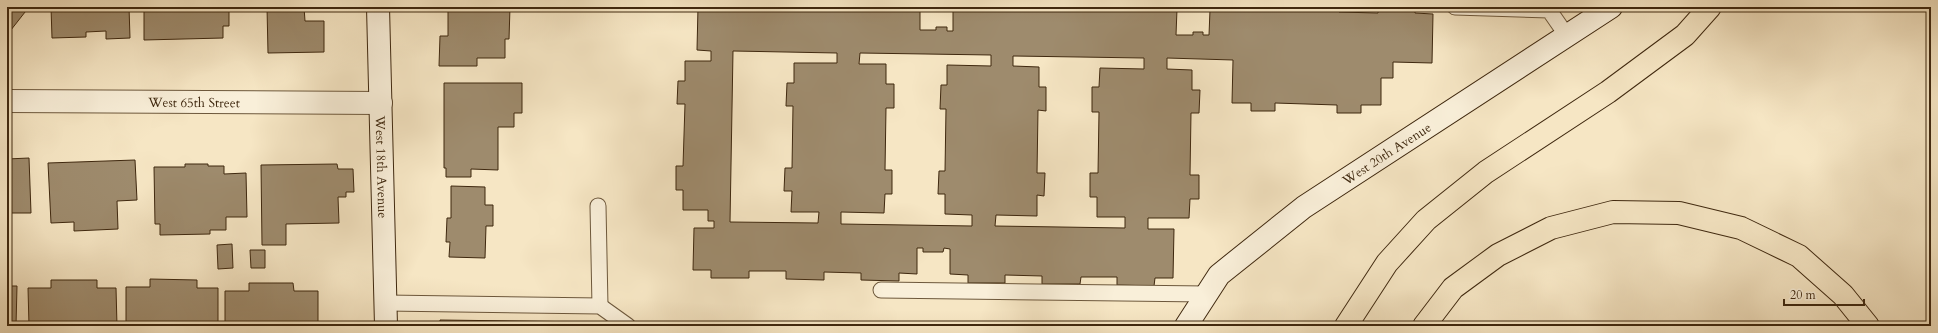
<svg xmlns="http://www.w3.org/2000/svg" width="1938" height="333" viewBox="0 0 1938 333" font-family="Cardo,serif">
<rect width="100%" height="100%" fill="#f6e6c4"/>
<filter id="stains"><feTurbulence type="fractalNoise" baseFrequency=".005" numOctaves="4"/><feColorMatrix values="0 0 0 0 .2 0 0 0 0 .09 0 0 0 0 .02 0 0 0 .5 -.17"/></filter>
<radialGradient id="worn" r=".72"><stop offset=".6" stop-color="#630" stop-opacity="0"/><stop offset="1" stop-color="#630" stop-opacity=".3"/></radialGradient>
<g fill="#9e8b6d" stroke="#3f280f" fill-rule="evenodd">
<path d="M7,7H29L7,35Z"/>
<path d="M51,7H129L130,38L106,39V31L86,32V37L52,38Z"/>
<path d="M144,7H220V10H229V26H223V38L144,40Z"/>
<path d="M267,7H304L305,21H324V52L268,53Z"/>
<path d="M448,7H510L509,39H505V58H477V66H439L440,36H448Z"/>
<path d="M698,7H920V30H936V27H947V31H953V7H1159L1158,9H1177L1176,35H1193V32H1203V35H1209L1210,10H1229V7H1266V11H1304V7H1340L1339,12L1378,13V7H1415V13L1433,14L1432,63L1393,62V78H1381V105H1361V113H1337V105L1275,103V111H1251V103H1232L1233,60L1167,58V69L1192,70V90H1200L1199,113H1191L1190,175H1199V199H1190L1189,218H1148V229H1174L1173,278H1155L1154,286L1117,285V277H1081L1080,284H1042V276L1005,275V283H968V275L950,274V249L944,248L943,252H923V248H917V274L899,273V281L861,280V273L824,272V280L786,279V271H749V278H711V270H693L694,228H714V221H708V210H683V190H676V166H683L685,104H677L678,81H685V61H711V51L697,50ZM733,51L837,53V63H794V83H787L786,106H793L792,168H785L784,191H792L791,212H819L818,223L730,222ZM860,53L991,55V66L947,65V85H941L940,109H946L945,171H939L938,194H945V214L972,215V226L841,224V212L884,213L885,194H892V170H885L886,108H894V84H886V64H859ZM1013,56L1144,58V69L1100,68L1099,87H1092V112H1099L1098,173H1090V197H1097V217H1125V228L995,226L996,215L1037,216V195L1044,196L1045,173H1037L1038,110L1046,111V87H1039V67L1013,66Z"/>
<path d="M444,83H522V113H514V127H498V170L471,169V177H446V168H444Z"/>
<path d="M29,158L31,213H7V159Z"/>
<path d="M135,160L137,200L117,201L118,229L74,231V222L51,223L48,163Z"/>
<path d="M185,164H208V166H224V174L246,173L247,217H226V230H210V234L160,235V224H155L154,167H185Z"/>
<path d="M337,164L338,169H353L354,192H346V197H338L339,223L286,224V245H262L261,165Z"/>
<path d="M451,186L485,187V205H493V226H486L485,258L449,257L450,242H446L447,218H451Z"/>
<path d="M232,244L233,268L218,269L217,245Z"/>
<path d="M250,250H265V268H251Z"/>
<path d="M150,279L197,280V288H218V326H126V287H150Z"/>
<path d="M51,280H97V288H116L117,326H29L28,288H51Z"/>
<path d="M249,283H293L294,291H318V326H225V291H249Z"/>
<path d="M7,286H17L16,326H7Z"/>
<path d="M440,320L593,322L606,326H440Z"/>
</g>
<g fill="none" stroke-linecap="round" stroke-linejoin="round">
<g stroke="#6d583c" stroke-width="17">
<g id="lane">
<path d="M1455,7L1549,10L1567,36"/>
<path d="M598,206L600,306"/>
<path d="M881,290L1206,294"/>
<path d="M386,303L600,306L628,326"/>
</g>
</g>
<g stroke="#6d583c" stroke-width="24">
<g id="street">
<path id="s1" d="M7,101L381,103"/>
</g>
</g>
<g stroke="#3f280f" stroke-width="24">
<g id="secondary">
<path id="s2" d="M378,7L386,326"/>
<path id="s3" d="M1186,326L1219,275L1304,207L1611,7"/>
</g>
</g>
<g stroke="#3f280f" stroke-width="24">
<g id="highway">
<path d="M1346,326L1387,263L1426,220L1486,172L1608,92L1685,35L1710,7"/>
<path d="M1424,326L1453,288L1498,255L1551,228L1613,212L1679,213L1741,228L1799,256L1843,295L1868,326"/>
</g>
</g>
<use href="#lane" stroke="#f9efd9" stroke-width="15"/>
<use href="#street" stroke="#f9efd9" stroke-width="22"/>
<use href="#secondary" stroke="#f9efd9" stroke-width="22"/>
<use href="#highway" stroke="#f6e6c4" stroke-width="22"/>
</g>
<g text-anchor="middle" stroke-width="3" stroke-linejoin="round" paint-order="stroke">
<g font-size="13" fill="#3f280f" stroke="#f9efd9">
<text dy="5" stroke="none"><textPath href="#s1" startOffset="187">West 65th Street</textPath></text>
<text dy="5" stroke="none"><textPath href="#s3" startOffset="268">West 20th Avenue</textPath></text>
<text dy="5" stroke="none"><textPath href="#s2" startOffset="160">West 18th Avenue</textPath></text>
</g>
</g>
<rect width="1938" height="333" fill="none" stroke="#f6e6c4" stroke-width="24"/>
<rect x="8" y="8" width="1922" height="317" fill="none" stroke="#3f280f" stroke-width="2"/>
<rect x="12" y="12" width="1914" height="309" fill="none" stroke="#3f280f"/>
<path d="M1784 299v6h80v-6" fill="none" stroke="#3f280f" stroke-width="2"/>
<text x="1790" y="299" font-size="12" fill="#3f280f" stroke="#f9efd9" stroke-width="3" paint-order="stroke">20 m</text>
<rect width="100%" height="100%" filter="url(#stains)"/>
<rect width="100%" height="100%" fill="url(#worn)"/>
</svg>
